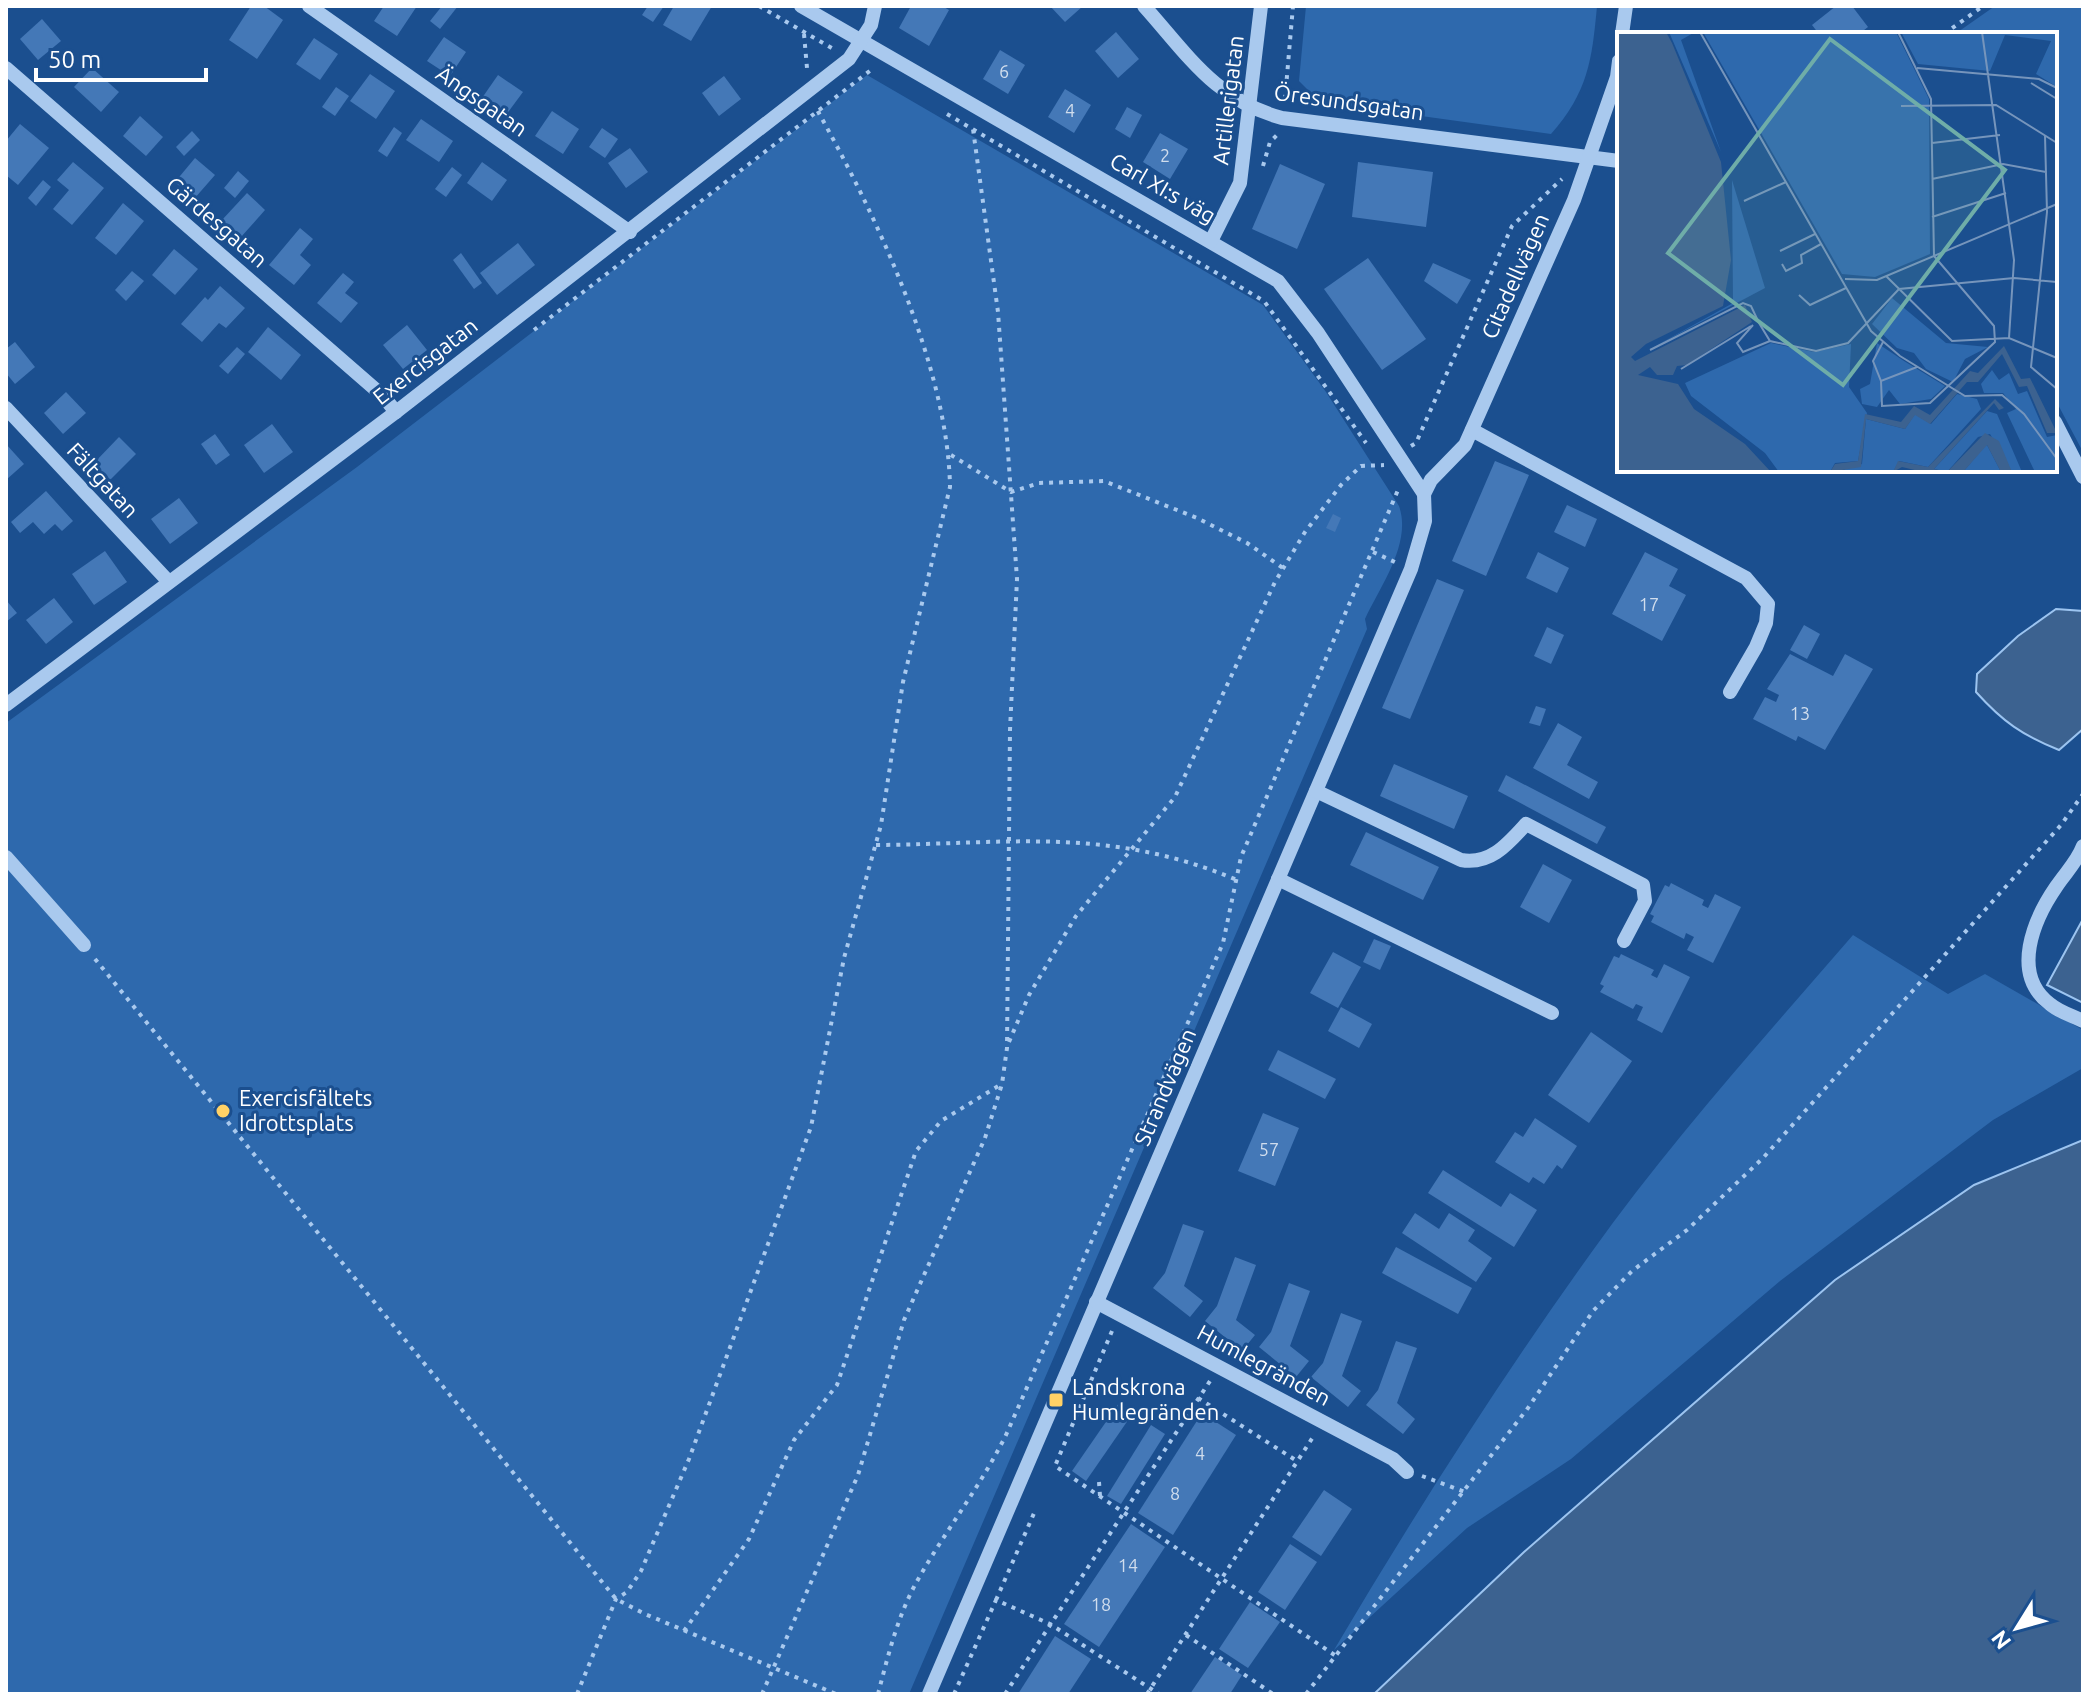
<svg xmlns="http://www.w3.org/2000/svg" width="2089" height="1700" viewBox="0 0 2089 1700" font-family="Ubuntu,sans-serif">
<rect width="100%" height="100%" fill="#1b4f8f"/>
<g fill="#2e69ad">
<path d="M1306,6H1597C1592,60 1588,92 1551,134L1320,102L1299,81Z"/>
<path d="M1995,6H2083V452L2055,399V34H1955Z"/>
<path d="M867,75L1263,305L1326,392L1399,506C1412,543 1381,585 1365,619L1367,629L909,1694H6V723L357,467Z"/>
<path d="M1853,935L1948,994L1985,974L2083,1030V1068L1993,1120L1780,1281L1571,1459L1467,1528L1334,1650C1414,1515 1499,1381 1591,1253C1671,1141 1763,1039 1853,935Z"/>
</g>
<g fill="#3c6290" stroke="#9cc4f0" stroke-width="2">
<path d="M2056,609L2083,611V729L2059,750C2022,735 2003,722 1976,692L1977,674L2018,636Z"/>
<path d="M2083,919V1003L2047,985Z"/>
<path d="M2083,1140V1694H1374L1524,1552L1835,1280L1974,1185Z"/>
</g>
<g fill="#4478b7">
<path d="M251,6H264L283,20L257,59L229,40Z"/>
<path d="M384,6H417L397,36L374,21Z"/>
<path d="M442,6H458L440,29L430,21Z"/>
<path d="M648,6H664L653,22L642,15Z"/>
<path d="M674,6H712L691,41L663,25Z"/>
<path d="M911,6H942L949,10L929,46L899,28Z"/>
<path d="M1050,6H1083L1065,22Z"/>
<path d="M1836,6H1852L1868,27L1859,34H1819L1812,25Z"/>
<path d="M42,19L61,41L38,60L20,39Z"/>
<path d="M1116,32L1139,59L1118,78L1095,51Z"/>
<path d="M444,37L466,52L450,76L427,61Z"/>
<path d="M314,38L338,54L320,80L296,64Z"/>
<path d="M1000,50L1025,65L1008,94L983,79Z"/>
<path d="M92,68L119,92L101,112L74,87Z"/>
<path d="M370,74L395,91L376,119L350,101Z"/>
<path d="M498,75L523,92L506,115L482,98Z"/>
<path d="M724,76L741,99L719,116L702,93Z"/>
<path d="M336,87L349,96L335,116L322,107Z"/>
<path d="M1065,89L1091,105L1074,133L1048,117Z"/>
<path d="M1127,107L1142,115L1130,138L1115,129Z"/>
<path d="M552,111L579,129L563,154L535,136Z"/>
<path d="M140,116L163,137L146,156L123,136Z"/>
<path d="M421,119L453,141L439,162L406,140Z"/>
<path d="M20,124L49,148L18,185L6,175V141Z"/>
<path d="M394,127L402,133L387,157L378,151Z"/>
<path d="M602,128L618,139L605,158L589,147Z"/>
<path d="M192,131L200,140L184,156L176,147Z"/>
<path d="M1160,133L1188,149L1170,179L1143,162Z"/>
<path d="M630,148L648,172L626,188L608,163Z"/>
<path d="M195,158L215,175L194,199L175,182Z"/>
<path d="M73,162L104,188L72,225L53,209L69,190L57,180Z"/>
<path d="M482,162L507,180L492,201L467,183Z"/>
<path d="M1358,162L1433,172L1426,227L1352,217Z"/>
<path d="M1280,164L1325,184L1297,249L1252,229Z"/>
<path d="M452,167L462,175L446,197L435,189Z"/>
<path d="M238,171L249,181L235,198L224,188Z"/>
<path d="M43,180L51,187L36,206L28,198Z"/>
<path d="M247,193L265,210L241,237L222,220Z"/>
<path d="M123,203L144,221L116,255L95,238Z"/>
<path d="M300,228L313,239L300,255L311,265L294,285L269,265Z"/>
<path d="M518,243L535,265L497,295L480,273Z"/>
<path d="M174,249L198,269L175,295L152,275Z"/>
<path d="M461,253L482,283L474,289L453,260Z"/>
<path d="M1368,258L1426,339L1382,370L1324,289Z"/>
<path d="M1433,263L1471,280L1457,304L1424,281Z"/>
<path d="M132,271L144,281L126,301L115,290Z"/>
<path d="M343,273L354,282L345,293L358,303L341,323L317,303Z"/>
<path d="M220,286L245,308L226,328L219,323L202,342L181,324L205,297L208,300Z"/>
<path d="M407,325L427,350L403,369L383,345Z"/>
<path d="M268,327L301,355L281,380L248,352Z"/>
<path d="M15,342L35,367L15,384L6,373V349Z"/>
<path d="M237,347L245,354L228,374L219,366Z"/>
<path d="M66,392L86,413L63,434L44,413Z"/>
<path d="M272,424L293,452L264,473L244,445Z"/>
<path d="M215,434L230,455L216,465L201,444Z"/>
<path d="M119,437L136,454L110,480L94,463Z"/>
<path d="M6,444L24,464L6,480Z"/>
<path d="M1495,461L1529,475L1486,576L1452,561Z"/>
<path d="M46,491L73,521L62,531L55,524L44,534L33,522L20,533L11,522Z"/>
<path d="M179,498L198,523L170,544L151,519Z"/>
<path d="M1567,505L1597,519L1585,547L1554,532Z"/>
<path d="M1333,514L1341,518L1335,532L1326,528Z"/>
<path d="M105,551L127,582L94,605L72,574Z"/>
<path d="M1538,552L1569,568L1557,593L1526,578Z"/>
<path d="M1645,552L1678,569L1669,586L1686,595L1662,641L1612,614Z"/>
<path d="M1437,579L1464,590L1410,719L1382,708Z"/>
<path d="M54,598L73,622L46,644L26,620Z"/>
<path d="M6,600L17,613L6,622Z"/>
<path d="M1804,625L1820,634L1807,659L1790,650Z"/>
<path d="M1547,627L1564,635L1551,664L1534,656Z"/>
<path d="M1790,654L1833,676L1845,654L1873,669L1825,750L1798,736L1796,741L1753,719L1765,697L1776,702L1779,695L1767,689Z"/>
<path d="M1536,706L1546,709L1540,726L1529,723Z"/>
<path d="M1558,723L1582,737L1567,765L1598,782L1589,799L1533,768Z"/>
<path d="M1394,764L1468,796L1454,829L1380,796Z"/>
<path d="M1506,775L1606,827L1597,844L1498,791Z"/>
<path d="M1366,832L1439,867L1423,900L1350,865Z"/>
<path d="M1543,864L1572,880L1549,923L1520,907Z"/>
<path d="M1671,883L1704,900L1702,905L1708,908L1715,894L1741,907L1713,963L1687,950L1694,937L1686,933L1684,939L1651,922L1654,916L1650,914L1665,885L1669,887Z"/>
<path d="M1374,939L1391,946L1380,970L1363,962Z"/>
<path d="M1333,952L1361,967L1338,1008L1310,993Z"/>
<path d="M1621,954L1654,970L1651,975L1657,978L1664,964L1690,977L1662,1033L1637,1020L1643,1007L1636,1004L1633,1009L1600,992L1604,986L1600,984L1614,956L1619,958Z"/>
<path d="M1341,1007L1372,1024L1359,1048L1328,1031Z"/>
<path d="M1591,1032L1632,1061L1589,1123L1548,1095Z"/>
<path d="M1278,1050L1336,1079L1325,1099L1268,1070Z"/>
<path d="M1263,1113L1299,1128L1275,1186L1238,1171Z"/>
<path d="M1535,1118L1577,1146L1562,1169L1557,1165L1544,1184L1533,1177L1529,1183L1495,1162L1515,1132L1523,1137Z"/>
<path d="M1443,1170L1501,1207L1510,1193L1537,1210L1514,1247L1428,1193Z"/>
<path d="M1415,1213L1439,1229L1449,1213L1475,1230L1468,1241L1492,1258L1476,1282L1402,1233Z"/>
<path d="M1183,1224L1204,1231L1184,1286L1203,1301L1190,1317L1153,1288L1165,1273Z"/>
<path d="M1396,1247L1472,1288L1458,1314L1382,1273Z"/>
<path d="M1235,1257L1256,1265L1236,1320L1255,1335L1242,1351L1205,1321L1217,1306Z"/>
<path d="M1289,1283L1310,1291L1290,1346L1309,1361L1296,1377L1259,1347L1271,1332Z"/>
<path d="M1341,1313L1362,1321L1342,1376L1361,1391L1348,1407L1311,1377L1323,1363Z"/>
<path d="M1396,1341L1417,1348L1397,1403L1415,1419L1403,1434L1366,1405L1378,1390Z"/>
<path d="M1119,1403L1133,1413L1086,1481L1072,1471Z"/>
<path d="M1202,1413L1236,1435L1173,1535L1138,1513Z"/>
<path d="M1151,1425L1165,1434L1121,1504L1107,1496Z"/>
<path d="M1324,1490L1352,1509L1321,1556L1292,1537Z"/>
<path d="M1131,1524L1165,1547L1099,1647L1064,1624Z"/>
<path d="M1290,1544L1317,1562L1285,1610L1258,1592Z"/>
<path d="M1250,1602L1280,1622L1248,1668L1219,1649Z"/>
<path d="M1055,1636L1091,1659L1068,1694H1018Z"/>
<path d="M1215,1657L1242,1675L1230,1694H1190Z"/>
</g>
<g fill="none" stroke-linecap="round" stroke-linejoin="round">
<g stroke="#a9c9ee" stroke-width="4" stroke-dasharray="4 6" stroke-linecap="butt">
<path d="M759,6L835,50"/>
<path d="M804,34L807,68"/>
<path d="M1944,34L1983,6"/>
<path d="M1285,99L1293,6"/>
<path d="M947,114L1264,301L1366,443"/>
<path d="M1263,166L1270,142L1277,135"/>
<path d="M534,330L871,70"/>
<path d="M1411,446L1416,443L1512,226L1562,179"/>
<path d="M951,455L1011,492L1039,483L1104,481L1197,518L1247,543L1283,568"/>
<path d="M1373,552L1397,563"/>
<path d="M876,845C1008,844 1109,826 1237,880"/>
<path d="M95,959L616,1599L645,1614L836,1694"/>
<path d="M1009,1042L1029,995L1076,916L1175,797L1275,582L1305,532L1341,485L1361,466L1384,465"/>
<path d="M1112,1331L1055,1466L1336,1656"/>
<path d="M1198,1398L1297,1461"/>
<path d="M1422,1476L1465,1492"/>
<path d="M1099,1482L1100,1496"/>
<path d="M996,1600L1035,1511"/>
<path d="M684,1631L749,1539L794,1440L837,1385L916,1151L941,1121L1000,1085"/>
<path d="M1186,1635L1273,1694"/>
<path d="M577,1694L616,1599L627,1592L641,1571L689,1459L811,1127L844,958L881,825L903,682L950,487C948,366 875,213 816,108"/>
<path d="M762,1694L858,1475L904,1320L985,1138L1002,1084L1007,1048L1010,730L1017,579L998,312L973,129"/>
<path d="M878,1694C888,1656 897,1618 916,1583C945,1531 979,1489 1006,1435L1223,943L1241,857L1398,490"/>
<path d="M954,1694L996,1600L1050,1624L1159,1694"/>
<path d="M1005,1694L1210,1381"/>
<path d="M1147,1694L1313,1437"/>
<path d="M1306,1694L1528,1408L1593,1311L1632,1271L1687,1230L1763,1158L2061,825L2083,794"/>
</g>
<g stroke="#a9c9ee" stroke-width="14">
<path d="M309,6L630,232"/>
<path d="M801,6L1278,281L1318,333L1424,494L1425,521L1411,569L929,1694"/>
<path d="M1144,6C1188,55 1215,100 1282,118L1619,161"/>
<path d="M1622,34L1626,6"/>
<path d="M6,68L383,396L396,412"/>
<path d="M1211,241L1240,183L1261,6"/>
<path d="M6,408L169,582"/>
<path d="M2055,422L2083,477"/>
<path d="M1472,430L1746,578L1768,604L1766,623L1756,647L1730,692"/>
<path d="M1424,494L1431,480L1465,445L1574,200L1617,77L1619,61"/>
<path d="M6,705L396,412L849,59L871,25L875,6"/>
<path d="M1316,791L1461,860C1490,865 1507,845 1526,824L1643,885L1645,901L1624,941"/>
<path d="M2083,846C2077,862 2066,872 2056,887C2034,919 2010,974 2050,1004C2059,1012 2073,1016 2083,1021"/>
<path d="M6,857L84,945"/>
<path d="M1278,879L1552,1013"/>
<path d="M1096,1302L1393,1459L1407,1472"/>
</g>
</g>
<g fill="#ffd166" stroke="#1b4f8f" stroke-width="3">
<circle cx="223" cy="1111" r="8"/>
<rect x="1048" y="1392" width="16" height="16" rx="4"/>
</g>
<g text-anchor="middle" stroke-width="6" stroke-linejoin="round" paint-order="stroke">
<g font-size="18" fill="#d0dded">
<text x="1004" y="78">6</text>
<text x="1070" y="117">4</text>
<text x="1165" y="162">2</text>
<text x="1649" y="611">17</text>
<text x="1800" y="720">13</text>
<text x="1269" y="1156">57</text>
<text x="1200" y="1460">4</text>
<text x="1175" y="1500">8</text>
<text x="1128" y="1572">14</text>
<text x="1101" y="1611">18</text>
</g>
<g font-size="22" fill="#fff" stroke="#1b4f8f">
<text transform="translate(1228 100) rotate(-83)" y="8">Artillerigatan</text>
<text transform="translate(482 101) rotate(35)" y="8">Ängsgatan</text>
<text transform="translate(1349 102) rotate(8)" y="8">Öresundsgatan</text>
<text transform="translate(1163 188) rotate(30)" y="8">Carl XI:s väg</text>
<text transform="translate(217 222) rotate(41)" y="8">Gärdesgatan</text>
<text transform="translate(1515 276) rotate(-66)" y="8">Citadellvägen</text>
<text transform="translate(425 361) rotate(-38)" y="8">Exercisgatan</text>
<text transform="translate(103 480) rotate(47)" y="8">Fältgatan</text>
<text transform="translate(1165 1087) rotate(-67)" y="8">Strandvägen</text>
<text transform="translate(1264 1365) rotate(28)" y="8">Humlegränden</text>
</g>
<g font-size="22" fill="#fff" stroke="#1b4f8f" text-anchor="start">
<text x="239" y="1106">Exercisfältets<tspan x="239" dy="25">Idrottsplats</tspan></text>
<text x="1072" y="1395">Landskrona<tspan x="1072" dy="25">Humlegränden</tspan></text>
</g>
</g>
<g transform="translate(1617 32)">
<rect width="440" height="440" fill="#1b4f8f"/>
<path d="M52,0H78L64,8L104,120ZM86,0H279L312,67L313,222L258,245L225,242ZM284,0H440V55L419,42L434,9L388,3L373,39L301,32ZM115,148L148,256L35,316L116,271ZM275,266L329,311L371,315L348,327L336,350L309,337L297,321L280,316L255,292ZM154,311L197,320L234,312L232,355L250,381L241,429L218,431L213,440H162L148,421L74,364L68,351ZM260,311L287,329L328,354L314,367L283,372L272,358L260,375L245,372L243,357L253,352ZM375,338L382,348L392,341L401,362L410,359L430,405L440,403V440H418L390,381L399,377L386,361H367L364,352ZM340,362L360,367L364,377L311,435L282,429L276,440H219L245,432L249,387L288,397L298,382L314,392ZM370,379L380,382L405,440H395L373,402L361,405L330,440L317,437ZM370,413L384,440H346L368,414Z" fill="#2e69ad"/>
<path d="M0,0H49L55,11L104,130L114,228L106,274L29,312L14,325L18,329L128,273L135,290L70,333L60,334L56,343H40L33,335L21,343L61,352L77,377L128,412L154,440H0ZM387,314L404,347L413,346L440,401H430L410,354L402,355L385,322L361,350H350L313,392L298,383L288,397L249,387L244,435L213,440L218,432L241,429L248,382L284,390L297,374L313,383L353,339L361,341ZM378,367L387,376L382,378L377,371L317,437L330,440L368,401L382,409L395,440H384L370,413L346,440H306L285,435L276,440L281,429L311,435Z" fill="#3c6290"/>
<path fill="none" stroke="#7695bc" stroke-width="2" d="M83,0L254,299L283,324L348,364L385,363L407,382L440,427M281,0L314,67L317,224M365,0L397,228L392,306M300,36L422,47L440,56M414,51L440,67M284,74L379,73L440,111M428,104L430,180L414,335L440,357M315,111L383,103M315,147L386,132L429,140M127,169L169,150M315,185L389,161M163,219L198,202M165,232L169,239L185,231L184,223L204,212M269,244L335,309L392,306L440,326M228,247L260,248L440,172M182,263L193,273L229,256M142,291L153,309L199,319L231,311L282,257L397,246L440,250M136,293L120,311L126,320L153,309M266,310L256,329L264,349L300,335M33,318L126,271L134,274L142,291M64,337L134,294M264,349L265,374L313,371L378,310L377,294L317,224"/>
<path fill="#6fada8" fill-opacity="0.15" stroke="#6fada8" stroke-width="4" d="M213,7L388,138L226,353L51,221Z"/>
<rect width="440" height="440" fill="none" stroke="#fff" stroke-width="4"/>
</g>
<rect width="2089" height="1700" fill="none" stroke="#ffffff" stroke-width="16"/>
<g transform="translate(2017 1628) rotate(233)" stroke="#1b4f8f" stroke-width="6" paint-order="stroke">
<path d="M0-6L14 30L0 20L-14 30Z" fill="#ffffff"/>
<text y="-12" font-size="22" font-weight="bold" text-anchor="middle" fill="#ffffff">N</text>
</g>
<path d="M36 68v12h170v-12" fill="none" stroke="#ffffff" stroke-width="4"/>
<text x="48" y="68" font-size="24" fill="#ffffff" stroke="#1b4f8f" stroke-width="6" paint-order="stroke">50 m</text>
</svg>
